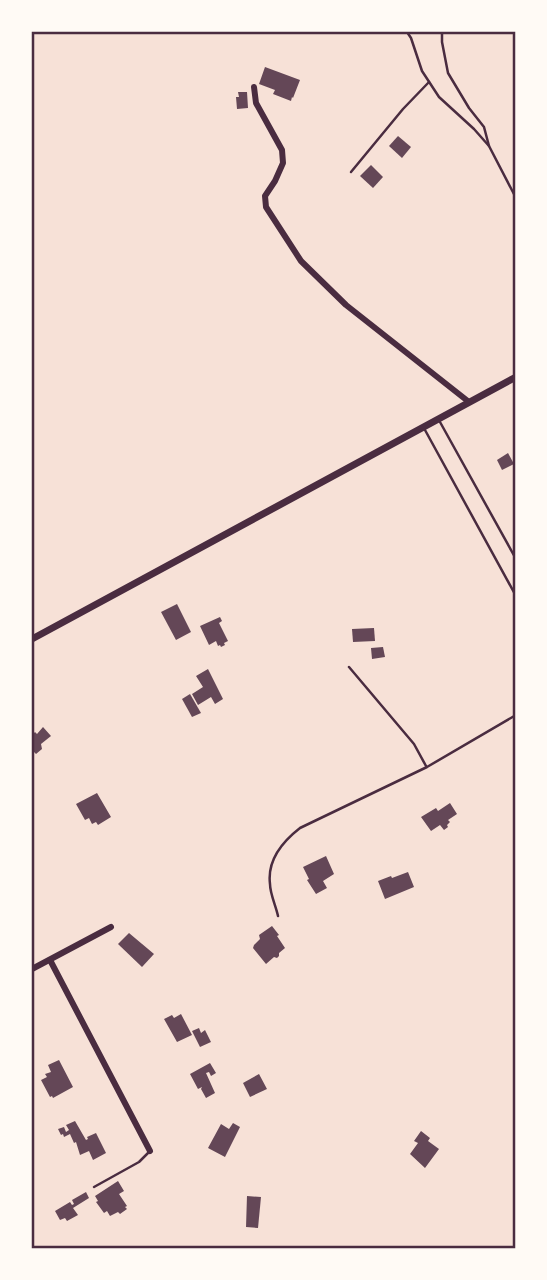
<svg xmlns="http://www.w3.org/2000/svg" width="547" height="1280" viewBox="0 0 547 1280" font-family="Figtree,sans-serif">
<rect width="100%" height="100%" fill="#f7e1d7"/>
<g fill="#644757">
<path d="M265,67L300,80L293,98L292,97L291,101L273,94L275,90L259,84Z"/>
<path d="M238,92H247L248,108L237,109L236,97H239Z"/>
<path d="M398,136L411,147L402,158L389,146Z"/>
<path d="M371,165L383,177L373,188L360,176Z"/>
<path d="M508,453L514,464L502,470L497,460Z"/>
<path d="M177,604L191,632L176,640L161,612Z"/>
<path d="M220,617L222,621L219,623L228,641L224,643L225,645L221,647L220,645L218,646L216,641L209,645L200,626Z"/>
<path d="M374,628L375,641L353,642L352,629Z"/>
<path d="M383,647L385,657L372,659L371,648Z"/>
<path d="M208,669L223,699L215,704L211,697L198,705L192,694L203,687L196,676Z"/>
<path d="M190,694L201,713L192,717L182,699Z"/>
<path d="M43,727L51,736L41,744L42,749L36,754L32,750V735L35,732L37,734Z"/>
<path d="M97,793L111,817L98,825L96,822L92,824L89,818L85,820L76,804Z"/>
<path d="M450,803L457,814L448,820L450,822L447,825L448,827L444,830L440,825L431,831L421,817L436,808L438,811Z"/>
<path d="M326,856L334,874L323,881L327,888L316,894L307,880L309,879L303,867Z"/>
<path d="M408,872L414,887L385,899L378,881L391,876L392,878Z"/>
<path d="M272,926L279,935L277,936L285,948L279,953V956L277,958L274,957L266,964L253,948L254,945L260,939L259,935Z"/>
<path d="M129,933L154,954L142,967L118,944Z"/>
<path d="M181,1014L192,1035L177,1042L164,1019L172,1015L174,1018Z"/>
<path d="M199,1028L201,1033L205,1030L211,1042L200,1047L192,1031Z"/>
<path d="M59,1060L73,1087L53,1098L52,1096L50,1097L41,1080L47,1077L45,1074L51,1072L48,1065Z"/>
<path d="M210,1063L216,1073L211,1076L209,1072L206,1073L215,1093L206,1098L201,1089L202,1087L198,1089L190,1074Z"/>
<path d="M259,1074L267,1089L250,1097L243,1083Z"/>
<path d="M75,1121L86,1140L88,1139L87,1137L96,1133L106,1153L93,1160L89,1151L80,1155L76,1142L74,1143L70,1134L64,1137L63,1134L61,1135L58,1129L64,1127L66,1132L69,1130L66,1125Z"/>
<path d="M233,1123L240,1127L225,1157L208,1148L221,1124L229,1129Z"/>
<path d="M421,1131L430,1138L428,1141L439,1149L425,1168L410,1154L418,1143L414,1141Z"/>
<path d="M118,1181L124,1191L119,1194L127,1206L125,1207L127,1209L120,1214L118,1212L110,1216L107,1211L104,1213L96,1202L98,1201L95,1196Z"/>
<path d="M86,1192L89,1198L73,1208L78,1215L67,1221L65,1218L60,1220L55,1211L70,1202L72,1205L74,1204L72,1200Z"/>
<path d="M247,1196L261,1197L258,1228L246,1227Z"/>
</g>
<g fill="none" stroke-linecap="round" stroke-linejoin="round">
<g stroke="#4a2c40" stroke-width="2.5">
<path d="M407,32L411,38L422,71L439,97L474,129L489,146L516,198"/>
<path d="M442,32V42L448,73L469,108L484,127L489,146"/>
<path d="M351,172L403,109L429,82"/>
<path d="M440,422L516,559"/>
<path d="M425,430L516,596"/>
<path d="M349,667L414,744L426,766"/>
<path d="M278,916C276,906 270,894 270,884C267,860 282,842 300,828L427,767L516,715"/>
<path d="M94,1187L139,1162L150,1151"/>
</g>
<g stroke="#4a2c40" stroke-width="6">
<path d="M254,87L256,103L282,150L283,163L275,181L265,196L266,207L301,261L346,305L469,402"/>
<path d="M50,960L150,1151"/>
<path d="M32,969L111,927"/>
</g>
<path stroke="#4a2c40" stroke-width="7" d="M32,639L516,377"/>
</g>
<rect width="547" height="1280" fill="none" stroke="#fffaf5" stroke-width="66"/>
<rect x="33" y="33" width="481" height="1214" fill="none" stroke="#4a2c40" stroke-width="2.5"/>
</svg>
